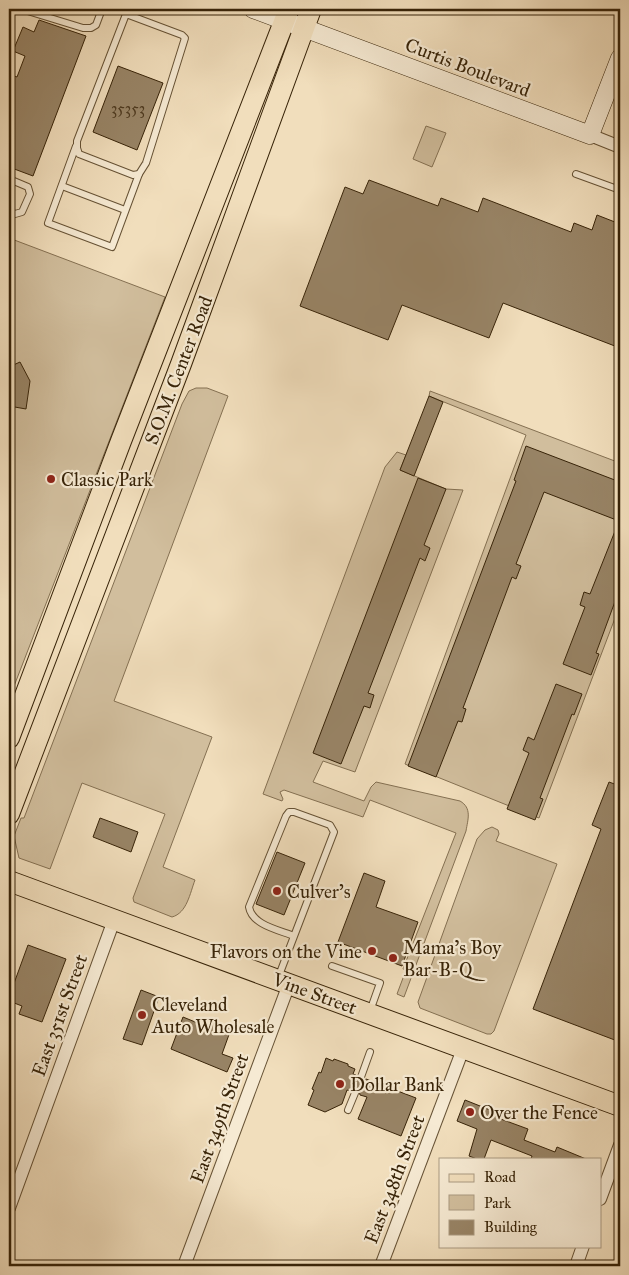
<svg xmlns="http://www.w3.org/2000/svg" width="629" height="1275" viewBox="0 0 629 1275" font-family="'IM FELL Great Primer',serif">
<rect width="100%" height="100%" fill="#f1debc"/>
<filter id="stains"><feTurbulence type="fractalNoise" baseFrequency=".004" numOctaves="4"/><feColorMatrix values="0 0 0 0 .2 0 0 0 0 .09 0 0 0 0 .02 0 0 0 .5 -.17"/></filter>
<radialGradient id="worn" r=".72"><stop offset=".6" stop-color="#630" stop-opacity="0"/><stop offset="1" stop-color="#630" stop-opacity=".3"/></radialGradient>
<g fill="#d1be9d" stroke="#847052">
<path d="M426,126L446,133L432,167L413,159Z"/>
<path d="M9,238L165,297L9,699Z"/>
<path d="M196,388H207L228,396L114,701L212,737L163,867L195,880C190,893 187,913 172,917L134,902L133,898L165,814L82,783L50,869L19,858L14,836L21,818H24L182,404L189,391Z"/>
<path d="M430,391L620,463V605L539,818L405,764L526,435L429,396Z"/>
<path d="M397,452L406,455L400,470L446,489L463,490L355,772L323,761L313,782L364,801L371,787L376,782L460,801C472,808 468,819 466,831L404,997L397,994L406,970L403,969L456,833L370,800L363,817L284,790L280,792L283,799L282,801L263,794L385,467Z"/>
<path d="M492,827L498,830L499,834L496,841L557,864L494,1031L491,1034H487L420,1008L418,1002L477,839L485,830Z"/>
</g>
<g fill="#988466" stroke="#372308">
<path d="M39,20L86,36L33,176L9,167V74L17,77L25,56L13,51L23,27L34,32Z"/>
<path d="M118,66L163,83L137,150L93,132Z"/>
<path d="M369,180L438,206L441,198L478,212L483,198L571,232L574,223L592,230L597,215L620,224V348L503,303L489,338L402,305L388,340L300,306L345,187L363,194Z"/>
<path d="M20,362L30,381L26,409L9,406V367Z"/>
<path d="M429,396L443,402L414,476L400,470Z"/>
<path d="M526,446L620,482V588L596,653L599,654L591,675L563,664L585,607L580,605L584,592L590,594L619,521L544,492L516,564L521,566L516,579L512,577L463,708L466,709L462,722L458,721L436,777L408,766L516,481L514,480Z"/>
<path d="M418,478L446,489L424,545L430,548L425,561L420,558L368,693L374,695L370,708L364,706L341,764L313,753Z"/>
<path d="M556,684L582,694L574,715L572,714L540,798L543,799L535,820L507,809L529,753L523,750L528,737L534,740Z"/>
<path d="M609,782L620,786V1042L533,1009L601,829L592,825Z"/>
<path d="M100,818L138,832L131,852L93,837Z"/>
<path d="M277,852L305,863L284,915L256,904Z"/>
<path d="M364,873L385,881L376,907L418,922L402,966L338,942Z"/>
<path d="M28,945L66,959L42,1022L19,1014L22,1006L9,1001V997Z"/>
<path d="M141,990L159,997L142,1045L123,1039Z"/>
<path d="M183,1017L205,1026L207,1019L231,1029L222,1054L233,1058L227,1072L171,1049Z"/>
<path d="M326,1058L333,1061L334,1059L348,1064V1066L355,1069L353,1074L356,1075V1078L359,1081L362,1082L366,1079L416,1098L401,1136L358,1119L367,1097L360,1095L359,1090L356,1088L352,1089L350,1091L347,1090L342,1104L325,1112L308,1105L314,1090L312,1089L319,1072L321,1073Z"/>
<path d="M465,1100L500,1114L498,1118L528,1129L524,1140L555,1152L557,1147L586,1159H531L532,1156L491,1140L484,1159H477L469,1156L477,1129L457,1121Z"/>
</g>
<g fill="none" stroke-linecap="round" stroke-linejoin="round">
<g stroke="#665235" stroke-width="8">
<g id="lane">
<path d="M21,9L83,28H91L96,25L102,9"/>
<path d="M126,14L182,35L185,38L146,163L139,174L133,175L79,154L77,148V141L128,9"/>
<path d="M76,146L48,223L112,247L139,174"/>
<path d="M576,174L620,190"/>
<path d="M9,179L28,187L30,194L22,212L15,214L9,211"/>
<path d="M62,186L125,210"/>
<path d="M332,966L380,983L370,1011"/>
<path d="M278,978L334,832L330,825L294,812H289L286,816L249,907C252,925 279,930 294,936"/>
<path d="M361,1077L370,1052"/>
<path d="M348,1110L355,1093"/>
</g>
</g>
<g stroke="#665235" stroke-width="14">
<g id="street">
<path d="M590,135L620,147"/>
<path d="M600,1199L620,1145"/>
<path d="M9,1208L114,920"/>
<path d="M184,1266L289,984"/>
<path d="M381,1266L463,1049"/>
<path d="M576,1266L583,1246"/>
</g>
</g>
<g stroke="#372308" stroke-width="19">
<path id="secondary" d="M253,9L590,135L620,58"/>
</g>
<g stroke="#372308" stroke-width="22">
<g id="primary">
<path d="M9,738L121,441L289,9"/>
<path d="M9,814L181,364L311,9"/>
<path d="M9,881L620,1106"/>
</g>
</g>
<use href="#lane" stroke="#f6ead3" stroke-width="6"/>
<use href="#street" stroke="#f6ead3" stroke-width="12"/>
<use href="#secondary" stroke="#f6ead3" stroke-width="18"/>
<use href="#primary" stroke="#f1debc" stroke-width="20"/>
</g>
<g fill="#8f2418" stroke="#f6ead3" stroke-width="2">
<circle cx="51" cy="479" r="5"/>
<circle cx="277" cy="891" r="5"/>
<circle cx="372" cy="951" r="5"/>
<circle cx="393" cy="958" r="5"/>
<circle cx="142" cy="1015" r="5"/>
<circle cx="340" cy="1084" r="5"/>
<circle cx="470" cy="1112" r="5"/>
</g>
<g text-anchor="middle" stroke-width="4.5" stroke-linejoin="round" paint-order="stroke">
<g font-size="16" fill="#4f3b20">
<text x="128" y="114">35353</text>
</g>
<g font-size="19" fill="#372308" stroke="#f6ead3">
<text transform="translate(468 67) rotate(21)" y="7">Curtis Boulevard</text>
<text transform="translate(178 370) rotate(-69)" y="7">S.O.M. Center Road</text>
<text transform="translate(315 993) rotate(20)" y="7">Vine Street</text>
<text transform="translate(59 1015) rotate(-70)" y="7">East 351st Street</text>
<text transform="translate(219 1118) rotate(-70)" y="7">East 349th Street</text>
<text transform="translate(394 1179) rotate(-69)" y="7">East 348th Street</text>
</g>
<g font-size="19" fill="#372308" stroke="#f6ead3" text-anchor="start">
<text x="61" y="486">Classic Park</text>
<text x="287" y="898">Culver's</text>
<text x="403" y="954">Mama's Boy<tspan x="403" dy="22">Bar-B-Q</tspan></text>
<text x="362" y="958" text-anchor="end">Flavors on the Vine</text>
<text x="152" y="1011">Cleveland<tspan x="152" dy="22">Auto Wholesale</tspan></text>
<text x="350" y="1091">Dollar Bank</text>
<text x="480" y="1119">Over the Fence</text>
</g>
</g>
<rect width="629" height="1275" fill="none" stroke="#f1debc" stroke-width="30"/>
<rect x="10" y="10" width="609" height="1255" fill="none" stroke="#372308" stroke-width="2.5"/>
<rect x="15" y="15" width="599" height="1245" fill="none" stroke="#372308"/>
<rect x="439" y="1158" width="162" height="90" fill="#f6ead3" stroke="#aa9a82"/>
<rect x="449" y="1174" width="25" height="8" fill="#f1debc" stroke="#aa9a82"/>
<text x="484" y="1182" font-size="15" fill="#372308">Road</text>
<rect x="449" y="1195" width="25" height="15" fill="#d1be9d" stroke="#aa9a82"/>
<text x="484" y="1208" font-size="15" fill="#372308">Park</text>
<rect x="449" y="1220" width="25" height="15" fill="#988466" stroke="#aa9a82"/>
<text x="484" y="1232" font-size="15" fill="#372308">Building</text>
<rect width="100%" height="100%" filter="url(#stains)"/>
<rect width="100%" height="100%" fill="url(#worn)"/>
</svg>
